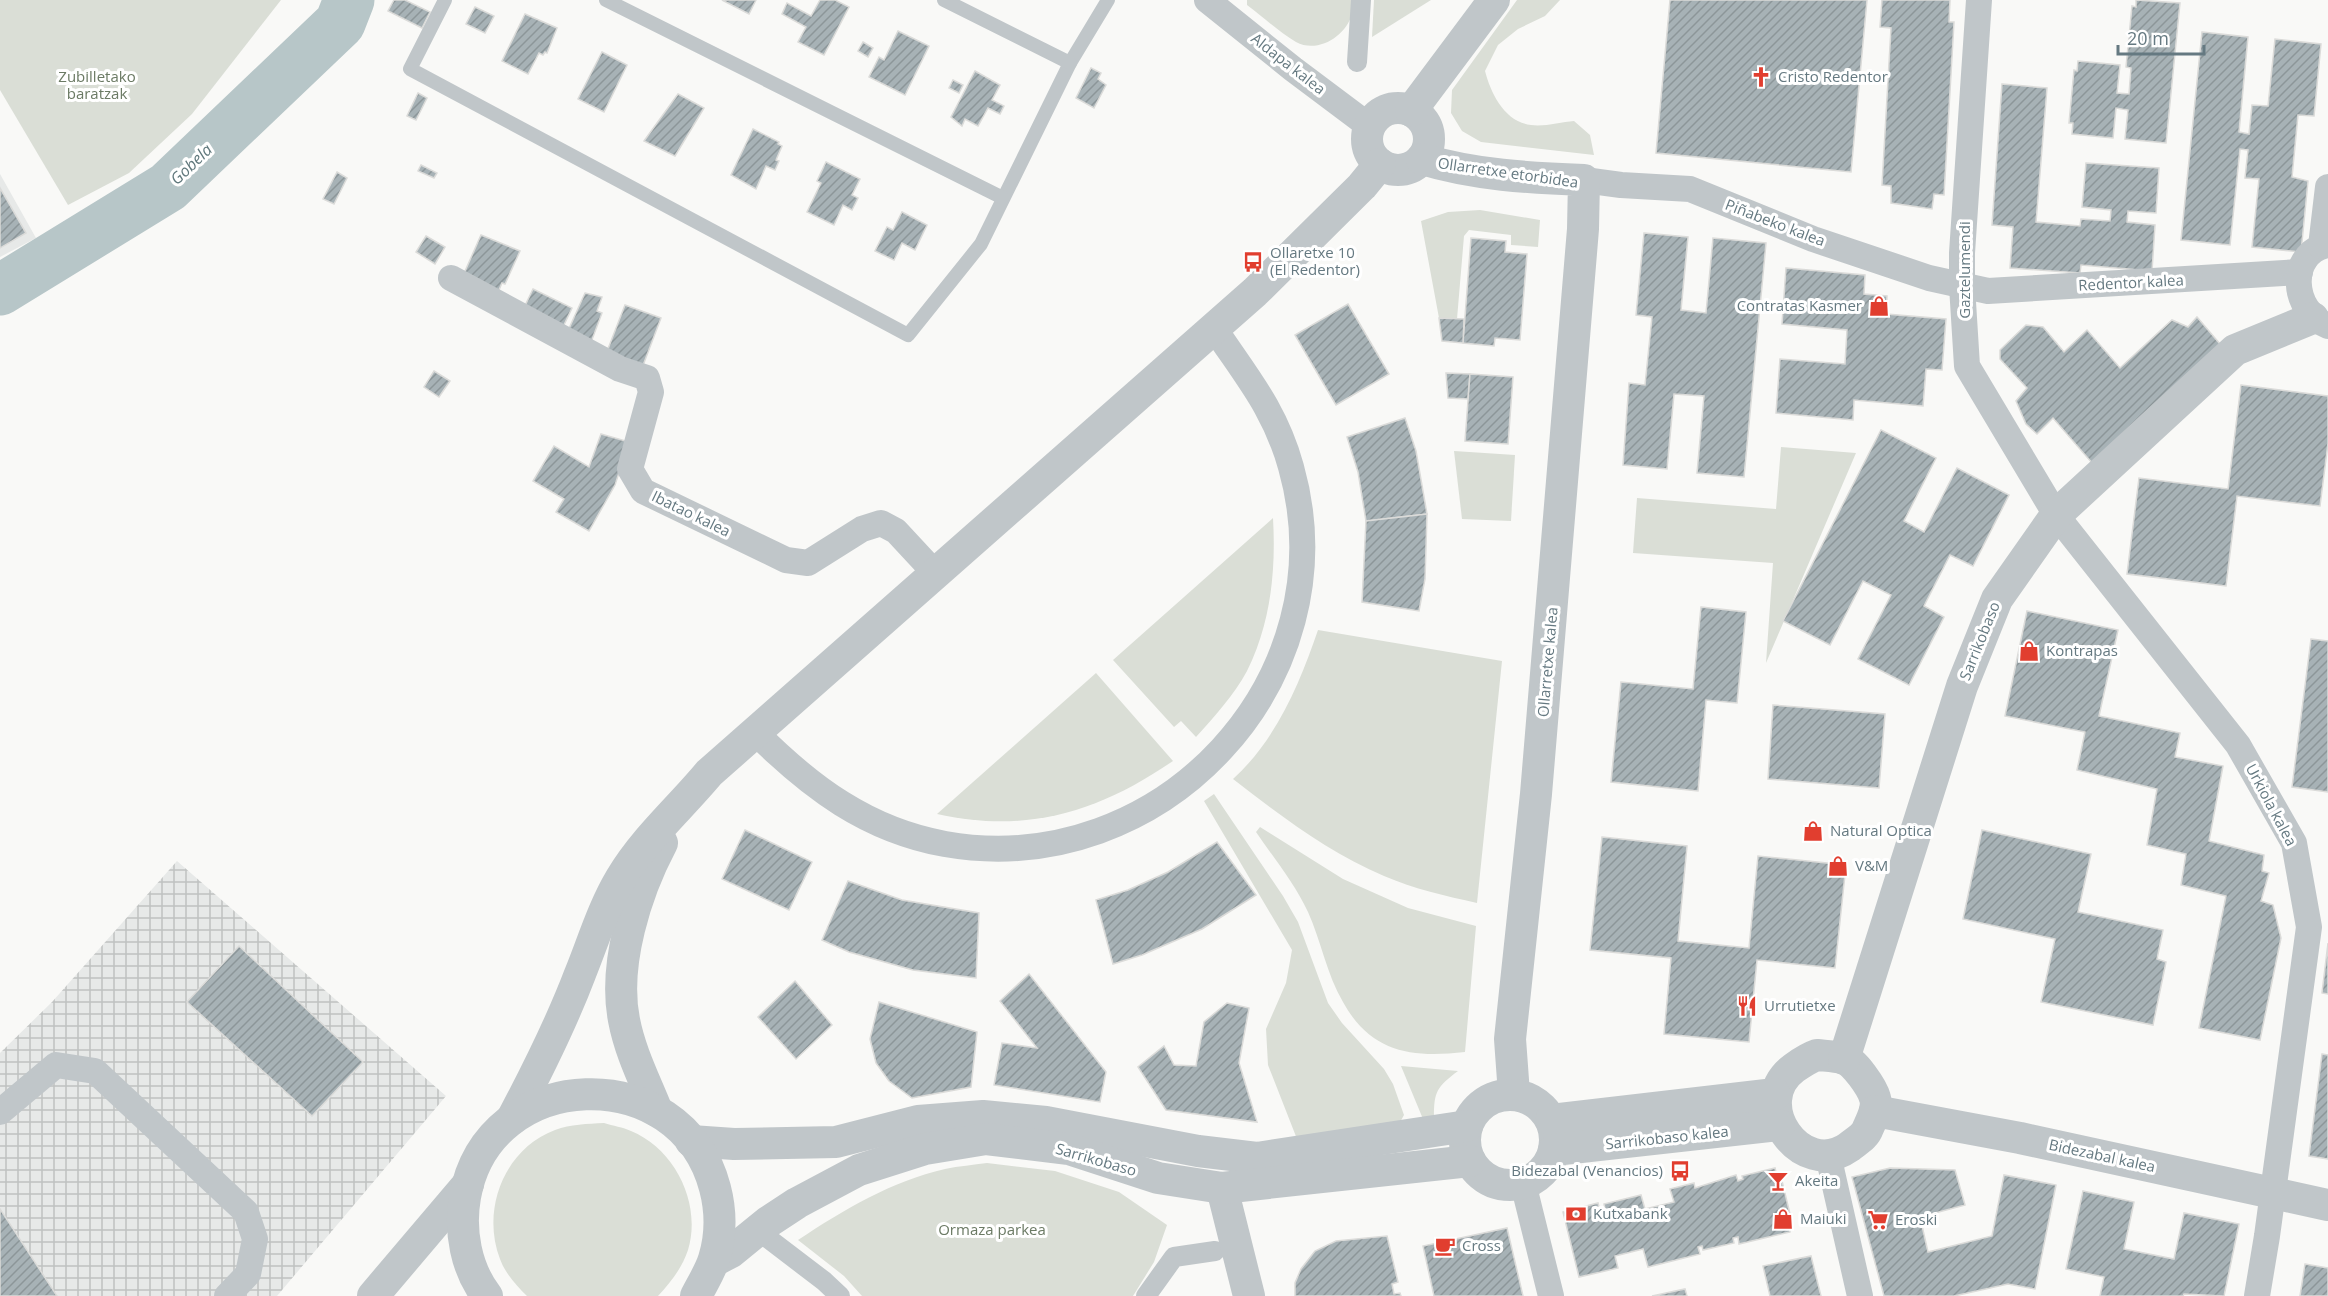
<svg xmlns="http://www.w3.org/2000/svg" width="2328" height="1296" viewBox="0 0 2328 1296" font-family="'Open Sans',sans-serif">
<defs>
<pattern id="industrial-grid" width="8" height="8" patternUnits="userSpaceOnUse" patternTransform="scale(1.5)"><rect width="8" height="8" fill="#e7e9e8"/><path d="M0 4h8M4 0v8" fill="none" stroke="#bfc2c1"/></pattern>
<pattern id="building-hatch" width="6" height="6" patternUnits="userSpaceOnUse" patternTransform="scale(1.5)"><rect width="6" height="6" fill="#a7b2b6"/><path d="M-1 1l2-2M0 6l6-6M5 7l2-2" fill="none" stroke="#8c9699"/></pattern>
</defs>
<rect width="100%" height="100%" fill="#f9f9f7"/>
<path fill="#e7e9e8" d="M0,174L36,238L0,257Z"/>
<path fill="url(#industrial-grid)" d="M177,861L446,1096L277,1296H0V1053L52,1002Z"/>
<g fill="#daded6">
<path d="M0,0H281L192,114L129,173L68,205L0,90Z"/>
<path d="M1247,0H1354C1353,4 1354,10 1352,14C1346,36 1318,54 1296,42C1279,32 1263,17 1247,5Z"/>
<path d="M1374,0H1431L1372,37Z"/>
<path d="M1517,0H1560L1545,16L1518,29L1498,45L1485,71C1491,94 1505,122 1531,125C1544,127 1561,122 1574,121L1590,135L1594,155L1481,142L1462,131L1451,113L1452,90Z"/>
<path d="M1480,210L1540,220L1538,247L1511,245V235L1469,230L1464,236L1457,319L1439,318L1421,221L1448,212Z"/>
<path d="M1781,447L1856,453L1766,663L1773,563L1633,553L1637,498L1776,509Z"/>
<path d="M1454,451L1515,455L1511,521L1462,519Z"/>
<path d="M1273,518C1276,570 1271,623 1247,671C1234,695 1214,717 1196,737L1181,721L1174,727L1113,660Z"/>
<path d="M1318,630L1502,661L1477,903C1446,896 1414,889 1384,876C1328,852 1281,816 1233,779C1276,740 1300,683 1318,630Z"/>
<path d="M1096,673L1173,761C1098,812 1028,834 937,814Z"/>
<path d="M1214,794L1283,896L1298,922L1328,1003L1342,1023L1384,1069L1393,1084L1404,1115L1399,1124L1297,1139L1268,1065L1266,1029L1286,983L1292,950L1204,801Z"/>
<path d="M1260,827L1343,879L1408,908L1476,926L1465,1052C1412,1058 1371,1053 1343,1002C1327,975 1321,941 1308,912C1295,884 1273,857 1256,832Z"/>
<path d="M1401,1066L1458,1071C1437,1087 1434,1091 1434,1117L1423,1119Z"/>
<path d="M604,1123C613,1126 623,1127 631,1131C675,1149 702,1204 688,1250C682,1268 671,1282 658,1296H527C516,1285 505,1273 500,1259C481,1210 504,1149 555,1130C571,1124 587,1124 604,1123Z"/>
<path d="M987,1163L1055,1171L1119,1192L1167,1225L1154,1262L1133,1296H862L844,1276L798,1240C843,1210 892,1181 945,1169C959,1166 973,1165 987,1163Z"/>
</g>
<g fill="none" stroke-linecap="round" stroke-linejoin="round">
<path stroke="#b7c6c8" stroke-width="51" d="M0,290L168,187L340,23L349,0"/>
</g>
<g fill="url(#building-hatch)" stroke="#dbdbd9" stroke-width="1.5">
<path d="M394,0H405L430,12L422,28L388,11Z"/>
<path d="M722,0H756L749,14Z"/>
<path d="M820,0H835L849,7L824,55L798,42L806,27L782,14L787,3L811,16Z"/>
<path d="M1670,0H1867L1851,172L1656,153Z"/>
<path d="M1882,0H1950L1949,22H1954L1944,195L1934,194L1932,209L1891,203V186L1882,185L1891,28L1880,27Z"/>
<path d="M2136,0L2180,3L2166,143L2125,139L2128,110L2116,108L2113,138L2072,134L2073,123H2069L2074,70L2077,71L2078,61L2120,65L2117,93L2129,94L2131,68L2126,67L2132,6L2136,7Z"/>
<path d="M475,7L494,16L485,33L466,24Z"/>
<path d="M525,14L557,28L547,53L545,52L543,55L539,53L528,74L502,61Z"/>
<path d="M898,31L929,46L905,95L869,77L879,57L884,60Z"/>
<path d="M2202,32L2248,37L2239,132L2249,134L2252,105L2268,106L2275,39L2321,44L2314,116L2298,115L2292,177L2308,181L2301,252L2252,247L2259,179L2245,178L2248,150L2240,149L2230,245L2181,240Z"/>
<path d="M863,42L873,48L868,57L858,51Z"/>
<path d="M602,52L627,65L604,112L578,99Z"/>
<path d="M1091,68L1101,73L1098,79L1106,85L1094,108L1076,98Z"/>
<path d="M975,71L1000,85L992,100L1004,106L1000,114L988,108L978,126L965,119L962,126L951,117Z"/>
<path d="M953,80L963,85L959,93L949,88Z"/>
<path d="M2002,84L2047,88L2036,222L2080,226L2081,219L2110,221L2111,210L2082,207L2086,163L2159,168L2156,213L2128,211L2127,222L2155,225L2152,271L2081,265L2080,273L2010,268L2013,227L1992,225Z"/>
<path d="M418,93L427,98L416,120L407,116Z"/>
<path d="M678,94L704,108L675,156L644,141Z"/>
<path d="M753,129L779,142L778,144L782,146L776,160L779,161L775,170L766,166L756,189L731,175Z"/>
<path d="M826,162L860,179L852,195L858,198L852,210L843,205L834,225L807,212L821,183L817,181Z"/>
<path d="M421,165L437,173L434,178L418,171Z"/>
<path d="M337,172L347,178L334,204L323,199Z"/>
<path d="M0,188L26,233L0,248Z"/>
<path d="M902,212L927,225L915,250L902,243L894,260L875,251L887,227L893,230Z"/>
<path d="M1644,233L1688,237L1681,310L1706,313L1713,238L1766,243L1744,477L1697,473L1704,396L1674,394L1667,469L1623,465L1629,383L1645,385L1652,317L1636,315Z"/>
<path d="M481,235L520,251L505,284L502,283L495,299L462,278Z"/>
<path d="M426,236L445,247L435,264L416,252Z"/>
<path d="M1471,238L1506,241L1505,252L1527,254L1520,340L1495,338L1494,346L1463,343Z"/>
<path d="M1786,268L1865,275L1864,294L1887,296L1886,314L1946,319L1942,370L1926,369L1923,406L1854,400L1853,420L1776,413L1780,359L1845,364L1847,330L1782,324Z"/>
<path d="M533,289L572,308L562,329L523,310Z"/>
<path d="M585,293L602,297L597,311L602,313L590,345L567,333Z"/>
<path d="M1348,304L1389,374L1336,405L1295,335Z"/>
<path d="M625,305L661,318L642,368L606,354Z"/>
<path d="M2197,317L2220,344L2093,464L2053,418L2037,434L2026,424L2016,401L2027,388L2000,359V350L2026,325L2043,327L2064,352L2087,330L2120,368L2172,320L2188,327Z"/>
<path d="M1439,318L1464,319L1463,343L1442,341Z"/>
<path d="M434,371L450,381L439,397L424,387Z"/>
<path d="M1446,373L1470,374L1468,399L1448,398Z"/>
<path d="M1470,374L1513,377L1508,444L1465,441Z"/>
<path d="M2241,385L2328,396V443L2320,506L2237,496L2226,586L2127,574L2139,478L2228,489Z"/>
<path d="M1405,418L1416,451L1427,514L1366,521L1358,472L1347,437Z"/>
<path d="M1881,430L1936,458L1904,521L1924,532L1957,468L2009,495L1973,566L1950,555L1924,606L1944,617L1909,685L1858,659L1891,595L1863,581L1830,645L1783,621Z"/>
<path d="M601,434L629,442L615,485L589,531L556,512L564,499L533,481L554,446L589,467Z"/>
<path d="M1427,514L1425,579L1419,611L1362,602L1366,521Z"/>
<path d="M1701,607L1746,612L1737,703L1706,700L1698,791L1611,782L1621,682L1693,689Z"/>
<path d="M2027,611L2118,630L2099,716L2180,733L2175,757L2223,766L2209,841L2264,855L2262,871L2269,873L2261,901L2273,905L2281,938L2260,1040L2199,1028L2226,896L2181,885L2186,854L2147,845L2157,789L2077,770L2085,732L2005,716Z"/>
<path d="M2311,639L2328,641V792L2292,787Z"/>
<path d="M1773,705L1885,714L1879,788L1768,779Z"/>
<path d="M745,830L812,862L789,910L722,879Z"/>
<path d="M1982,830L2091,854L2078,912L2163,930L2157,959L2166,962L2153,1025L2041,1002L2055,939L1963,919Z"/>
<path d="M1602,837L1687,846L1678,941L1749,948L1758,856L1846,865L1835,968L1757,960L1749,1042L1664,1034L1671,958L1590,950Z"/>
<path d="M1217,842L1256,895L1202,929L1142,955L1113,964L1096,900L1128,890L1168,872Z"/>
<path d="M848,881L902,900L979,913L976,978L913,970L849,952L822,940Z"/>
<path d="M2328,943V994L2322,993Z"/>
<path d="M239,946L363,1062L312,1116L187,1002Z"/>
<path d="M1029,974L1106,1072L1100,1102L994,1085L1002,1043L1037,1048L1000,1001Z"/>
<path d="M795,981L832,1025L796,1059L758,1017Z"/>
<path d="M879,1002L977,1032L971,1087L912,1098L889,1081L876,1063L870,1039Z"/>
<path d="M1227,1003L1249,1008L1239,1063L1257,1122L1166,1110L1138,1067L1164,1046L1174,1065L1196,1066L1204,1022Z"/>
<path d="M2322,1054L2328,1055V1159L2309,1156Z"/>
<path d="M1775,1168L1778,1181H1782L1790,1214H1787L1790,1232L1739,1244L1738,1237L1733,1238L1734,1243L1703,1250L1702,1246L1698,1247L1700,1254L1648,1267L1643,1249L1615,1256L1618,1268L1579,1277L1563,1212L1598,1203L1600,1211L1605,1209L1604,1204L1641,1195L1645,1209L1674,1202L1670,1189L1694,1183L1695,1188L1736,1175L1738,1181L1743,1179L1742,1176Z"/>
<path d="M1890,1168L1955,1170L1965,1205L1920,1217L1928,1252L1992,1236L2004,1175L2056,1185L2035,1289L2008,1284L1954,1296H1884L1852,1177Z"/>
<path d="M2083,1191L2134,1202L2124,1249L2174,1259L2184,1213L2239,1224L2224,1296L2184,1294L2183,1296H2100L2104,1277L2066,1269Z"/>
<path d="M0,1209L57,1296H0Z"/>
<path d="M1507,1228L1523,1296H1434L1423,1246Z"/>
<path d="M1387,1236L1398,1282L1392,1284L1394,1294L1400,1293L1401,1296H1295V1283L1301,1269L1315,1251L1336,1241Z"/>
<path d="M1811,1256L1821,1296H1770L1763,1266Z"/>
<path d="M2305,1264L2328,1268V1296H2300Z"/>
<path d="M1685,1289L1687,1296H1652Z"/>
</g>
<g fill="none" stroke-linecap="round" stroke-linejoin="round">
<g stroke="#c0c6c9" stroke-width="14">
<path d="M445,0L410,69L908,335L981,244L1070,63L1108,0"/>
<path d="M606,0L1003,198"/>
<path d="M944,0L1070,63"/>
</g>
<g stroke="#c0c6c9" stroke-width="20">
<path d="M1357,62L1361,0"/>
<path d="M757,1230L824,1281L840,1296"/>
<path d="M1146,1296L1174,1257L1215,1251"/>
</g>
<g stroke="#c0c6c9" stroke-width="26">
<path d="M1207,0L1293,69L1369,126"/>
<path d="M1979,0L1962,253V286L1967,366L2056,515L2238,745L2294,843L2309,927L2267,1236L2257,1296"/>
<path d="M1584,180L1621,185L1690,189L1813,239L1929,278L1988,291L2300,272"/>
<path d="M2328,245C2287,253 2291,311 2328,326"/>
<path d="M2321,246L2328,187"/>
<path d="M451,278L620,369L647,378L651,392L630,469L643,491L786,560L808,563L862,529L881,523L896,531L935,573"/>
<path d="M755,732C810,787 867,830 945,844C1161,882 1351,679 1291,467C1275,409 1246,376 1214,328"/>
<path d="M0,1112L56,1065L95,1071L246,1212L255,1239L248,1274L227,1296"/>
<path d="M1828,1155L1860,1296"/>
<path d="M1523,1183L1551,1296"/>
</g>
<g stroke="#c0c6c9" stroke-width="32">
<circle cx="1398" cy="139" r="31"/>
<path d="M1411,111L1494,0"/>
<path d="M1422,159C1474,175 1530,178 1584,180L1583,229L1536,794L1510,1039L1514,1094"/>
<path d="M1817,1055C1826,1056 1836,1056 1845,1059C1854,1062 1872,1087 1875,1098C1878,1108 1872,1119 1868,1128C1865,1137 1856,1141 1849,1147C1801,1181 1747,1103 1794,1068C1801,1063 1808,1058 1817,1055Z"/>
<path d="M1844,1059L1962,686L1997,599L2056,515L2235,350L2313,318"/>
<circle cx="1510" cy="1140" r="45"/>
<path d="M657,1111C645,1081 630,1052 624,1020C613,964 636,892 662,843"/>
<path d="M1875,1111L2020,1138L2328,1205"/>
<path d="M512,1119C537,1072 561,1024 580,974C593,942 603,908 621,878C645,838 680,808 709,773L1255,292L1362,186L1380,164"/>
<path d="M1551,1120L1775,1094"/>
<path d="M691,1141L734,1144L836,1142L918,1121L983,1116L1046,1122L1198,1151L1257,1158L1467,1126"/>
<path d="M1554,1150L1779,1125"/>
<path d="M1222,1188L1249,1296"/>
<path d="M714,1261L731,1252L768,1222L797,1203L859,1170L925,1149L986,1139L1069,1149L1158,1178L1222,1188L1470,1161"/>
<path d="M373,1296L468,1184"/>
<path d="M487,1296C466,1269 459,1231 465,1197C488,1065 681,1058 715,1188C721,1211 721,1236 714,1259C710,1272 702,1284 696,1296"/>
</g>
</g>
<defs>
<g id="church-bare" transform="scale(1.62)"><path d="M-1.2-6h2.4v3.5h3.3v2.4h-3.3V6h-2.4V-.1h-3.3v-2.4h3.3Z" fill="#e13e2f" stroke="#fff" stroke-width="2.5" paint-order="stroke"/></g>
<g id="bus-bare" transform="scale(1.62)"><path d="M-5-6H5V4H4V6H2V4H-2V6H-4V4H-5ZM-3.5-4V0h7V-4ZM-3.5 1.2v1.5H-2V1.2ZM2 1.2v1.5H3.5V1.2Z" fill="#e13e2f" stroke="#fff" stroke-width="2.5" paint-order="stroke"/></g>
<g id="shop-bare" transform="scale(1.62)"><path d="M-5-2.5h2.3a2.7 3.5 0 0 1 5.4 0H5L5.5 6h-11ZM-1.5-2.5h3a1.5 2.3 0 0 0-3 0Z" fill="#e13e2f" stroke="#fff" stroke-width="2.5" paint-order="stroke"/></g>
<g id="restaurant-bare" transform="scale(1.62)"><path d="M-5-6h1v4h1v-4h1v4h1v-4h1v5L-1.5 .5V6h-2V.5L-5-1ZM5-6V6H3V1.5H1.5Q1.5-4 5-6Z" fill="#e13e2f" stroke="#fff" stroke-width="2.5" paint-order="stroke"/></g>
<g id="bar-bare" transform="scale(1.62)"><path d="M-6-5H6L.8 .8V4.5H3.5V6h-7V4.5H-.8V.8Z" fill="#e13e2f" stroke="#fff" stroke-width="2.5" paint-order="stroke"/></g>
<g id="bank-bare" transform="scale(1.62)"><path d="M-6-4H6V4H-6ZM0-2.3a2.3 2.3 0 1 0 0 4.6a2.3 2.3 0 1 0 0-4.6Z" fill="#e13e2f" stroke="#fff" stroke-width="2.5" paint-order="stroke"/></g>
<g id="supermarket-bare" transform="scale(1.62)"><path d="M-6-5.5h2.5l.6 2H6L4.5 2H-2.5L-4.4-4H-6ZM-1.5 3.2a1.3 1.3 0 1 0 .1 0ZM3 3.2a1.3 1.3 0 1 0 .1 0Z" fill="#e13e2f" stroke="#fff" stroke-width="2.5" paint-order="stroke"/></g>
<g id="cafe-bare" transform="scale(1.62)"><path d="M-5.5-4.5H6V0H3Q3 3.5 0 3.5H-2.5Q-5.5 3.5-5.5 0ZM3-3.2v2h1.7v-2ZM-6 4.5H4V6H-6Z" fill="#e13e2f" stroke="#fff" stroke-width="2.5" paint-order="stroke"/></g>
</defs>
<g fill-rule="evenodd">
<use href="#church-bare" x="1761" y="77"/>
<use href="#bus-bare" x="1253" y="262"/>
<use href="#shop-bare" x="1879" y="306"/>
<use href="#shop-bare" x="2029" y="651"/>
<use href="#shop-bare" x="1813" y="831"/>
<use href="#shop-bare" x="1838" y="866"/>
<use href="#restaurant-bare" x="1747" y="1006"/>
<use href="#bus-bare" x="1680" y="1171"/>
<use href="#bar-bare" x="1778" y="1181"/>
<use href="#bank-bare" x="1576" y="1214"/>
<use href="#shop-bare" x="1783" y="1219"/>
<use href="#supermarket-bare" x="1878" y="1220"/>
<use href="#cafe-bare" x="1445" y="1246"/>
</g>
<g text-anchor="middle" stroke-width="6" stroke-linejoin="round" paint-order="stroke">
<g font-size="15" fill="#657981" stroke="#fff">
<text transform="translate(1288 64) rotate(38)" y="5">Aldapa kalea</text>
<text transform="translate(1508 173) rotate(8)" y="5">Ollarretxe etorbidea</text>
<text transform="translate(1775 223) rotate(21)" y="5">Piñabeko kalea</text>
<text transform="translate(1965 270) rotate(-90)" y="5">Gaztelumendi</text>
<text transform="translate(2131 283) rotate(-3)" y="5">Redentor kalea</text>
<text transform="translate(691 514) rotate(26)" y="5">Ibatao kalea</text>
<text transform="translate(1980 641) rotate(-68)" y="5">Sarrikobaso</text>
<text transform="translate(1548 662) rotate(-85)" y="5">Ollarretxe kalea</text>
<text transform="translate(2271 805) rotate(62)" y="5">Urkiola kalea</text>
<text transform="translate(1667 1138) rotate(-6)" y="5">Sarrikobaso kalea</text>
<text transform="translate(2102 1156) rotate(12)" y="5">Bidezabal kalea</text>
<text transform="translate(1096 1160) rotate(16)" y="5">Sarrikobaso</text>
</g>
<g font-size="15" fill="#6b7a64" stroke="#fff">
<text x="97" y="82">Zubilletako<tspan x="97" dy="17">baratzak</tspan></text>
<text x="992" y="1235">Ormaza parkea</text>
</g>
<g font-size="15" fill="#657981" stroke="#fff" text-anchor="start">
<text x="1778" y="82">Cristo Redentor</text>
<text x="1270" y="258">Ollaretxe 10<tspan x="1270" dy="17">(El Redentor)</tspan></text>
<text x="1862" y="311" text-anchor="end">Contratas Kasmer</text>
<text x="2046" y="656">Kontrapas</text>
<text x="1830" y="836">Natural Optica</text>
<text x="1855" y="871">V&amp;M</text>
<text x="1764" y="1011">Urrutietxe</text>
<text x="1663" y="1176" text-anchor="end">Bidezabal (Venancios)</text>
<text x="1795" y="1186">Akeita</text>
<text x="1593" y="1219">Kutxabank</text>
<text x="1800" y="1224">Maiuki</text>
<text x="1895" y="1225">Eroski</text>
<text x="1462" y="1251">Cross</text>
</g>
<g font-size="16" font-style="italic" fill="#60787c" stroke="#fff">
<text transform="translate(191 164) rotate(-44)" y="6">Gobela</text>
</g>
</g>
<path d="M2118 45v9h86v-9" fill="none" stroke="#657981" stroke-width="3"/>
<text x="2127" y="45" font-size="18" fill="#657981" stroke="#ffffff" stroke-width="4.5" paint-order="stroke">20 m</text>
</svg>
